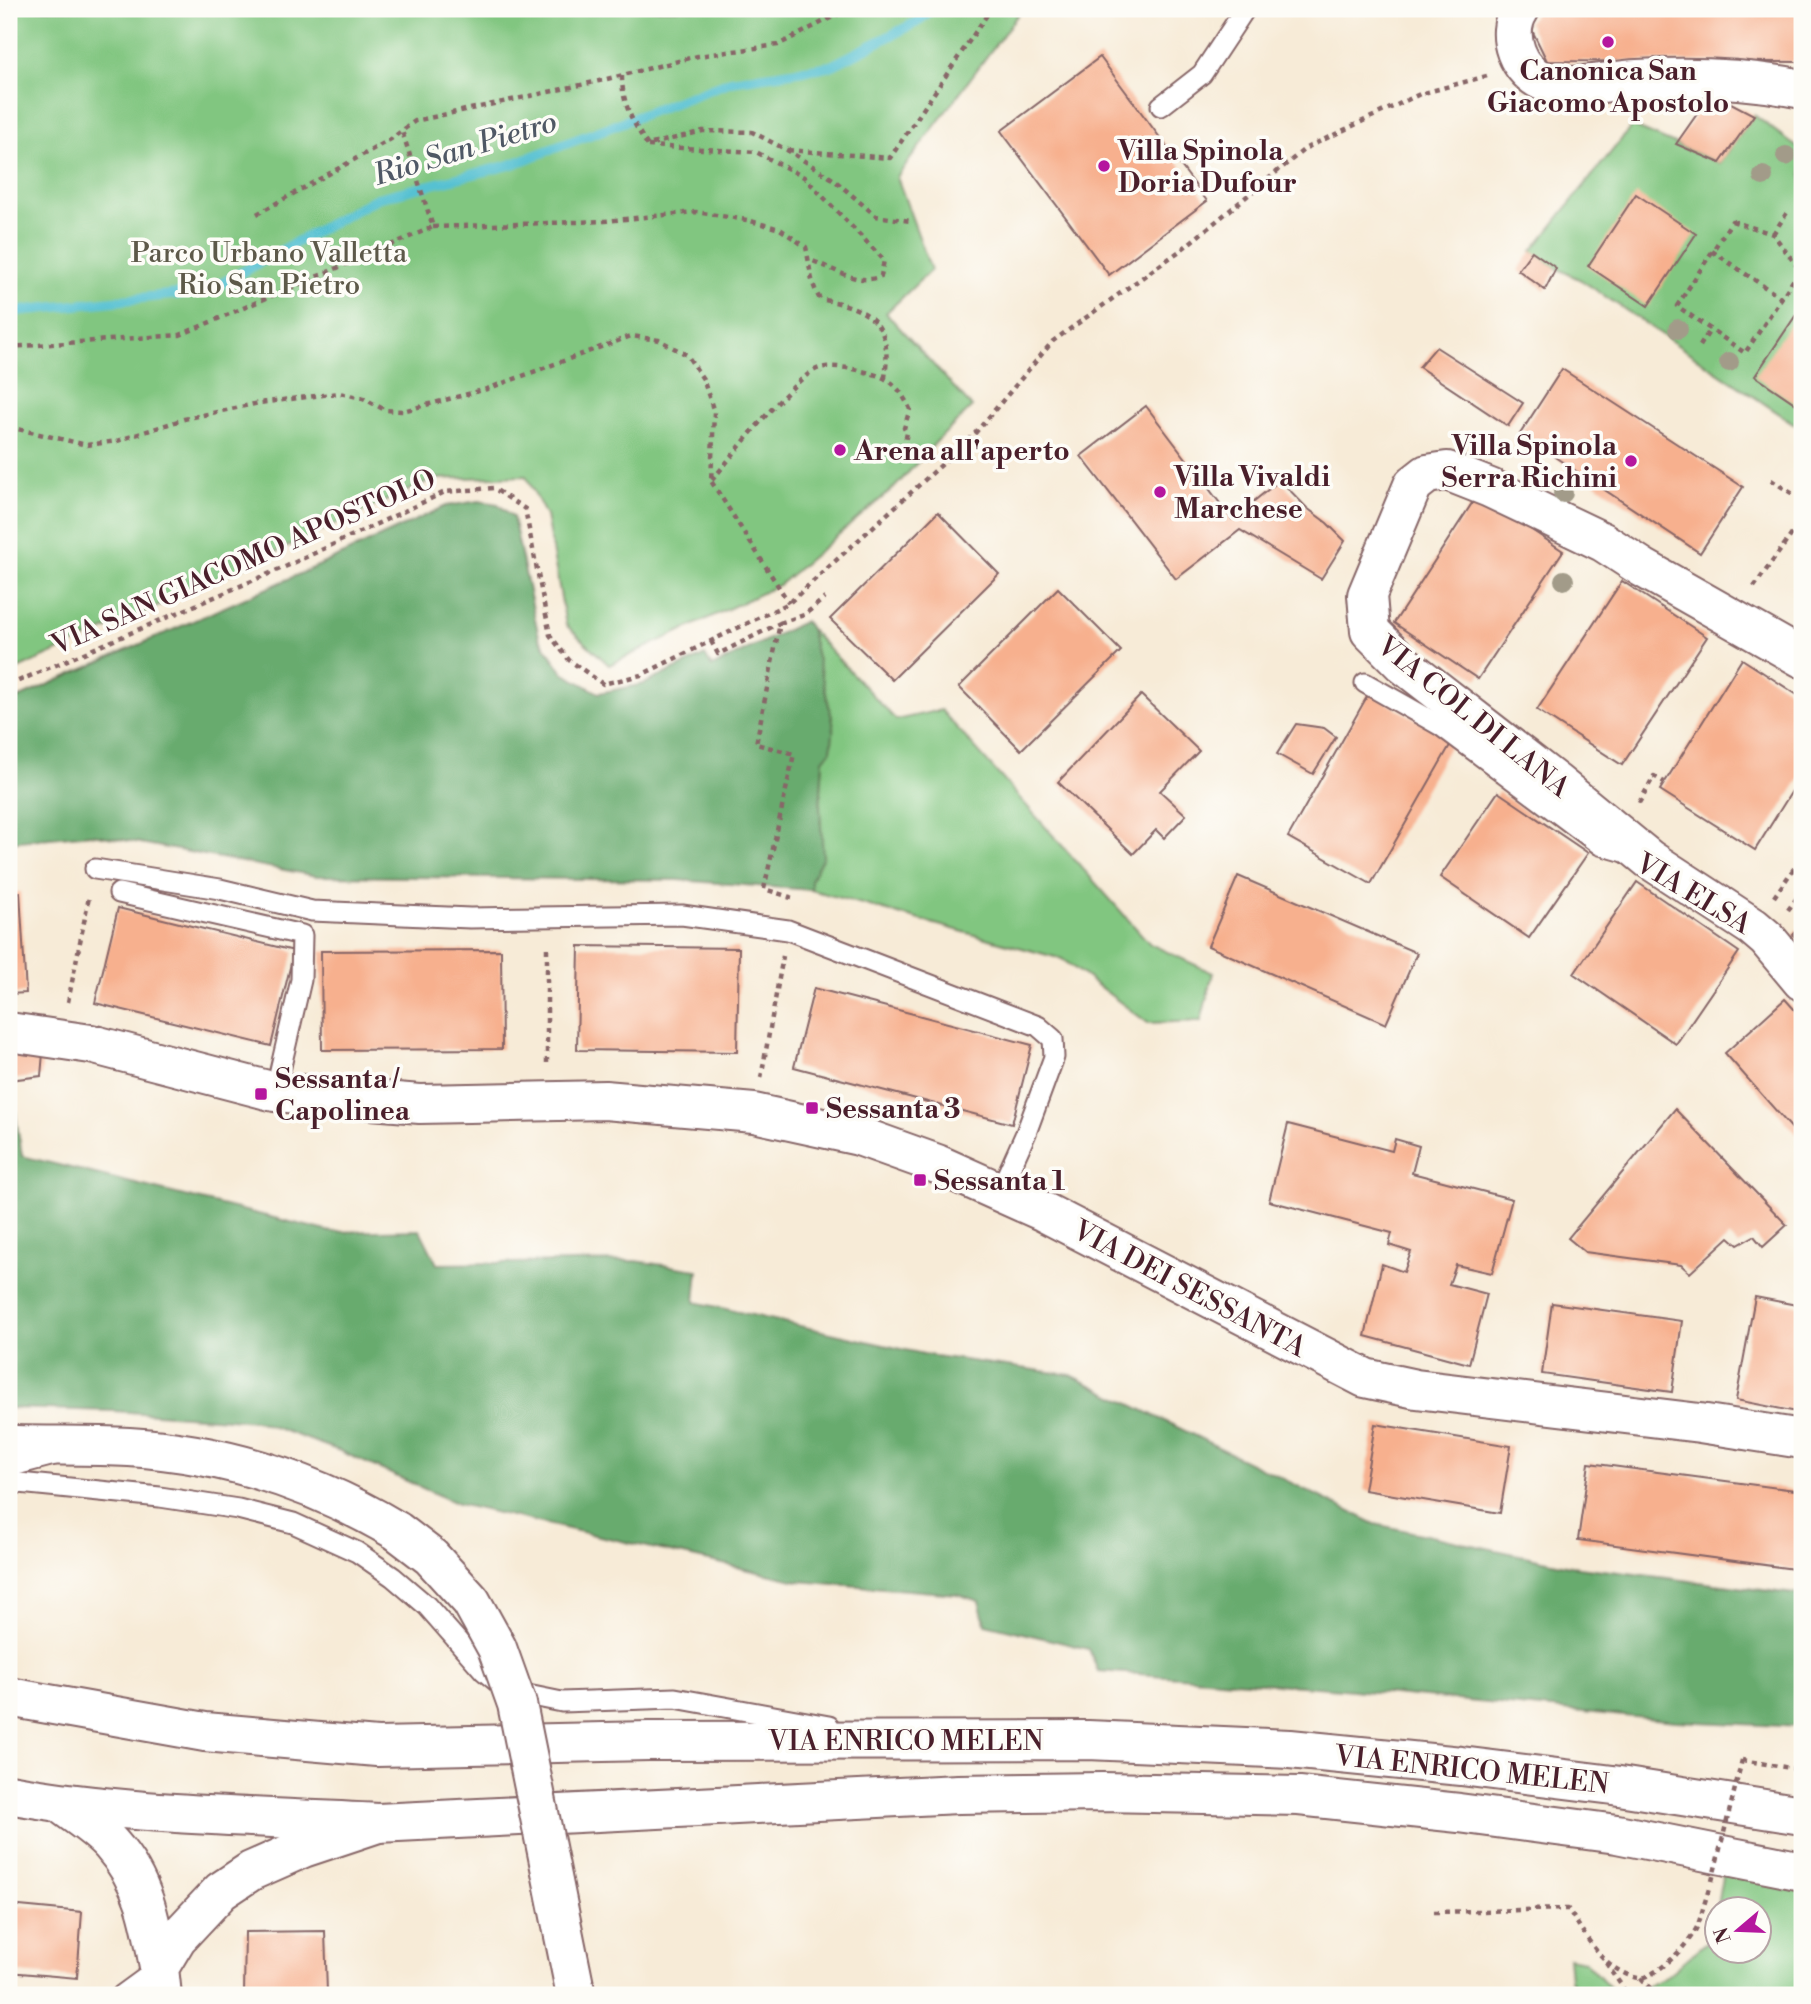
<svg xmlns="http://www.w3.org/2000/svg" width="1811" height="2004" viewBox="0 0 1811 2004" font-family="'Libre Bodoni',serif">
<rect width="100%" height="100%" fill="#fdfcf7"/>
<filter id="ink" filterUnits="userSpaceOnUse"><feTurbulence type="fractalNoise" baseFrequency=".0143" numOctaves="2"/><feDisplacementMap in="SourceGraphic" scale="14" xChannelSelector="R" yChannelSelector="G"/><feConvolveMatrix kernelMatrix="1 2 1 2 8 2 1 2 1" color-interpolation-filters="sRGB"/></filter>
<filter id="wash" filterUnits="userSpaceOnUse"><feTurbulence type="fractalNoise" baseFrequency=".00686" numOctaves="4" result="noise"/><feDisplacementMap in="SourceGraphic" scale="28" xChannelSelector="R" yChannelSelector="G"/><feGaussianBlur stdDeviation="1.57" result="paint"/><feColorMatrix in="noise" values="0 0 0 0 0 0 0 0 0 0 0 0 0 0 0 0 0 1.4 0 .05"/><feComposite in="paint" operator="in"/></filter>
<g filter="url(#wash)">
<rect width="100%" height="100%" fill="#f7ebd7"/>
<g fill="#81c680" stroke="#667256" stroke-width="2" fill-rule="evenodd">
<path d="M9,9H1022L897,177L931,270L886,313L972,407L937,441L896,486L779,585L609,665L566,625L546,516L526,476L433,479L181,596L9,673Z"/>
<path d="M1754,115L1802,151V429L1581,280L1556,268L1532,251L1632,126L1720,163Z"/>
<path d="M810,629L896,720L941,710L1150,944L1213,973L1201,1021L1148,1023L1062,959L811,890V879L822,857L820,808L823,760L834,726Z"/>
<path d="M1725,1860L1802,1878V1995H1625L1663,1979L1707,1942L1714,1923ZM1716,1910H1758V1952H1716Z"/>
<path d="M1568,1958L1585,1961L1617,1995H1577L1570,1979Z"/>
</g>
<g fill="#68ab6e" stroke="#59654c" stroke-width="2">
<path d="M479,501L498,504L513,517L539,637L563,673L599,693L644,684L705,655L712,667L805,621L810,629L834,726L831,750L823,760L820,808L823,857L811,879V890L678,880L316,876L92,834L9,842V702L320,565L446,506Z"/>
<path d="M15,1111L22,1156L331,1232L420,1230L437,1264L636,1261L698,1270L695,1302L928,1355L1071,1375L1375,1524L1571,1566L1802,1595V1727L1676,1721L1342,1689L1098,1671L1089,1649L985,1624L979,1601L957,1594L798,1581L458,1504L340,1451L257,1421L113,1411L9,1408V1112Z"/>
</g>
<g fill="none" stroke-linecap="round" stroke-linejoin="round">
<path stroke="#57c1d2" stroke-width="10" d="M9,312L208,291L377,198L510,165L731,81L831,66L917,22L932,9"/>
</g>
<g id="blocks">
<g fill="#f7b08e">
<path d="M1153,9H1169L1158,16Z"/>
<path d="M1539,9H1802V62L1547,61L1528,22Z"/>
<path d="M1100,57L1207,201L1109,275L1001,131Z"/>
<path d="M1708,91L1754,115L1720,163L1676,144L1697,114L1687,107L1695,94Z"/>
<path d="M1636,194L1696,234L1648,306L1588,266Z"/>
<path d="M1532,251L1556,268L1545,290L1518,270Z"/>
<path d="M1802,306V408L1755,376Z"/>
<path d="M1436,347L1523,403L1508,426L1419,367Z"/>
<path d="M1562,369L1743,487L1700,553L1520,434Z"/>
<path d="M1146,406L1232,519L1280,480L1307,508L1327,523L1345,541L1321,579L1240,530L1176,579L1081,456Z"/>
<path d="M1478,494L1563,551L1478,679L1394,623Z"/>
<path d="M938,512L999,574L892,680L830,619Z"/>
<path d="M1622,581L1707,637L1622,765L1537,710Z"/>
<path d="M1058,588L1121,651L1021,750L959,687Z"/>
<path d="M1742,659L1802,698V775L1755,850L1660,790Z"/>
<path d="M1369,693L1453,740L1371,884L1288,837Z"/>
<path d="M1141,695L1199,751L1160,791L1186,815L1164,838L1156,830L1133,854L1058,782Z"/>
<path d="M1296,724L1324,728L1336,737L1313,774L1277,754Z"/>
<path d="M1498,792L1588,853L1529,938L1440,877Z"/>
<path d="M1238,876L1417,953L1386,1024L1208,946Z"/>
<path d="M1637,882L1739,952L1676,1044L1574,974Z"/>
<path d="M20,892L26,993L9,994V893Z"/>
<path d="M118,908L294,951L271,1046L95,1003Z"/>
<path d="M1802,925V943L1793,935Z"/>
<path d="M579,946L739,948L737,1052L577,1050Z"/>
<path d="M501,950L502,1049L322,1050L321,951Z"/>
<path d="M814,988L1032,1045L1012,1124L794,1067Z"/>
<path d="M1785,999L1802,1018V1140L1725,1053Z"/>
<path d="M9,1049L43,1053L41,1076L9,1080Z"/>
<path d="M1675,1109L1787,1225L1763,1247L1754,1236L1738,1245L1729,1237L1690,1273L1681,1265L1585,1252L1568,1238Z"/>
<path d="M1288,1124L1392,1151L1395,1139L1419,1146L1412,1173L1512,1199L1492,1273L1456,1265L1449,1284L1487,1294L1469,1364L1365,1336L1382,1264L1404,1272L1411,1252L1389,1245L1392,1233L1269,1201Z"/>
<path d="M1755,1297L1802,1306V1413L1736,1400Z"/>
<path d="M1552,1303L1682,1321L1672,1392L1542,1374Z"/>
<path d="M1375,1424L1511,1446L1500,1513L1364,1490Z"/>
<path d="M1589,1463L1802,1491V1570L1578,1540Z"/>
<path d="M9,1905L82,1912L77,1978L9,1972Z"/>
<path d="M325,1931L327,1993L244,1995L245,1932Z"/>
</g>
</g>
</g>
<g filter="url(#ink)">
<use href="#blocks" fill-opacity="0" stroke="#876667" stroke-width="2"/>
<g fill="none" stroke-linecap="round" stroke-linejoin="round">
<g stroke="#876667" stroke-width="23">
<g id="service">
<path d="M1161,106L1202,74L1245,9"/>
<path d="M1365,683L1441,726L1600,845L1628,853"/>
<path d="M95,869L220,889L312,911L470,918L682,915L788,930L1038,1026L1053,1039L1054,1057L1026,1133L999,1193"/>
<path d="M119,893L302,935L301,980L275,1092"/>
<path d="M9,1482L160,1497L238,1509L293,1523L357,1552L393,1577L427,1606L484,1671L508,1691L562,1702L675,1698L829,1726"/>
<path d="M122,1995L159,1968"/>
</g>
</g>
<g stroke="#876667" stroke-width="42">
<g id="minor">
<path d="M1802,658L1643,568L1603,542L1490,488L1447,471L1427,474L1413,485L1367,595L1370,631L1403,664L1555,782L1649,859L1753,927L1767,939L1802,981"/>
<path d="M9,1032L91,1044L275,1092L420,1104L605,1100L754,1113L859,1136L937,1164L1044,1212L1365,1378L1416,1389L1700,1423L1802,1439"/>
</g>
</g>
<g stroke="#876667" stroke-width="42">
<path id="tertiary" d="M1520,9C1503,35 1518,73 1547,83C1571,91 1611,80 1637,79C1692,76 1748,78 1802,89"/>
</g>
<g stroke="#876667" stroke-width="42">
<path id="primary" d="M16,1445C54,1446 92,1445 129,1447C225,1453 315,1482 397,1531"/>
</g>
<g stroke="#876667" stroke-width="42">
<g id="trunk">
<path d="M9,1697L205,1732L377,1747L649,1741L1088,1740L1290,1749L1461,1766L1613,1785L1802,1815"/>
<path d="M162,1995L159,1968L177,1938L221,1891L251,1871L303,1848L378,1823L958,1794L1102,1792L1299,1796L1459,1813L1617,1834L1802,1871"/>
</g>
</g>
<g stroke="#876667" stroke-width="42">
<g id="motorway">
<path d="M9,1457L51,1446"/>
<path d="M9,1794C130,1816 255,1816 378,1823"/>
<path d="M60,1803C76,1816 97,1828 111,1844C144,1881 151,1920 159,1968"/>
</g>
</g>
<g stroke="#876667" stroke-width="4.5" stroke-dasharray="5 5" stroke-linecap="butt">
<path d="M622,76C622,104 633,123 648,146"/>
<path d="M652,144L703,131L752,132L787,150L833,179L876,216L910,221"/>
<path d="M648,146L756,152L804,177L884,260L881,276C859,287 831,267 810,260"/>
<path d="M788,150L890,158L991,9"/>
<path d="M257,214L391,139L415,121L599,81L698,56L778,45L848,9"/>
<path d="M1732,221L1773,234L1800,270L1745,353L1677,306Z"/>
<path d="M433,227L605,221L696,212L747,220L780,229L806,247C810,265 810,283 820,299C869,308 893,322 885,377"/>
<path d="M1773,234L1788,211"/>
<path d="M1712,251L1781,298"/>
<path d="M1700,346L1710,330"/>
<path d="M9,347L180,335L433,227L402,131"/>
<path d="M9,427L87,445L117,441L184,419L259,403L339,393L363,398L385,410L403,411L487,389L631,336L659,340L687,355L703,379L714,412L711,481L789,603"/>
<path d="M712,480C732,457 794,375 820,368C832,365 850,368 862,371C890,378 897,383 910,409L904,428L907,433L903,450"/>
<path d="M1771,480L1796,496H1802"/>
<path d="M1754,587L1802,520"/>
<path d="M780,623L804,615L825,598"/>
<path d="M711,641L718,654L780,623L756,744L794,754L764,889L790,897L789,902"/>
<path d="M9,685L287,566L445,492L493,488L525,509L550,635L569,660L603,684L641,675L789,603L971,438L1053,341L1181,250L1306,148L1420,94L1487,76"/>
<path d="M1796,784L1802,788"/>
<path d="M1639,803L1654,776L1664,782"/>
<path d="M1774,897L1802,857"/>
<path d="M1788,910L1802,891"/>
<path d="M68,1002L89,897"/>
<path d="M547,1063V943"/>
<path d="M761,1078L783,956"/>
<path d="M1742,1760L1802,1770"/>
<path d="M1434,1912L1568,1909C1582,1930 1594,1953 1615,1968C1621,1972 1632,1978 1640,1978C1660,1975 1690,1943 1698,1925C1702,1913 1705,1901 1709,1889"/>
<path d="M1606,1963L1628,1995"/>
<path d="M1640,1978L1651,1989L1665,1995"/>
</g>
<use href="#service" stroke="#fff" stroke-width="19"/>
<use href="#minor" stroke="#fff" stroke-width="38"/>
<use href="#tertiary" stroke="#fff" stroke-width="38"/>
<use href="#primary" stroke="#fff" stroke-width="38"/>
<use href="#trunk" stroke="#fff" stroke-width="38"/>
<use href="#motorway" stroke="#fff" stroke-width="38"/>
<g stroke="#876667" stroke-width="42" stroke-linecap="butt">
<path id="primary-bridge" d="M397,1531L431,1557L471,1601L497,1648L517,1704L576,1995"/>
</g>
<path stroke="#876667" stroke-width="4.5" stroke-dasharray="5 5" stroke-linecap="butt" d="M1712,1881L1742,1760"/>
<use href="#primary-bridge" stroke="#fff" stroke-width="38"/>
</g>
<g fill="#a29b89">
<circle cx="1786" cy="156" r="10"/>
<circle cx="1763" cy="176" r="10"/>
<circle cx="1678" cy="329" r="10"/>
<circle cx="1729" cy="362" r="10"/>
<circle cx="1563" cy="493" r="10"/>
<circle cx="1564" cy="580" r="10"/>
</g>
</g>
<g fill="#b5179e" stroke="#fdfcf7" stroke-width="2.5">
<circle cx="1608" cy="42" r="7"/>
<circle cx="1104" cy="166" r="7"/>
<circle cx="840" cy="450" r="7"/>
<circle cx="1631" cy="461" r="7"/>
<circle cx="1160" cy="492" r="7"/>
<rect x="254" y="1087" width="14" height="14" rx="3.5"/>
<rect x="805" y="1101" width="14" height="14" rx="3.5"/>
<rect x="913" y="1173" width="14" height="14" rx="3.5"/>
</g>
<g text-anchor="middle" stroke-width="7" stroke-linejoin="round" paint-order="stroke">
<g font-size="28" font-weight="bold" fill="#4a1f2b" stroke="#fdfcf7" text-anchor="start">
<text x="1608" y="80" text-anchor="middle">Canonica San<tspan x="1608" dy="32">Giacomo Apostolo</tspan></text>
<text x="1118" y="160">Villa Spinola<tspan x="1118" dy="32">Doria Dufour</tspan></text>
<text x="1617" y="455" text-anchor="end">Villa Spinola<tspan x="1617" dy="32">Serra Richini</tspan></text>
<text x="854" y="460">Arena all'aperto</text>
<text x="1174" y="486">Villa Vivaldi<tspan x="1174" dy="32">Marchese</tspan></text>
<text x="275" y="1088">Sessanta /<tspan x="275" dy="32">Capolinea</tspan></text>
<text x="826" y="1118">Sessanta 3</text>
<text x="934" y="1190">Sessanta 1</text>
</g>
<g font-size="28" fill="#5d5949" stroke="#fdfcf7">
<text x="269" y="262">Parco Urbano Valletta<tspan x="269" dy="32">Rio San Pietro</tspan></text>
</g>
<g font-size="28" fill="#4a1f2b" stroke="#fdfcf7">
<text transform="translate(243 561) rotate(-24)" y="10">VIA SAN GIACOMO APOSTOLO</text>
<text transform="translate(1474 716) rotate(39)" y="10">VIA COL DI LANA</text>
<text transform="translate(1694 893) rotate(31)" y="10">VIA ELSA</text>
<text transform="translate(1190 1288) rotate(28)" y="10">VIA DEI SESSANTA</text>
<text x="906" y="1750">VIA ENRICO MELEN</text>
<text transform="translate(1472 1769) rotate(6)" y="10">VIA ENRICO MELEN</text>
</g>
<g font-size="30" font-style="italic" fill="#4f5865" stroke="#fdfcf7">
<text transform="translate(465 148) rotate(-17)" y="10">Rio San Pietro</text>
</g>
</g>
<rect width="1811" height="2004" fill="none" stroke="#fdfcf7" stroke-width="35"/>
<g transform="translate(1738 1930) rotate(251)"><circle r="33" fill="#fdfcf7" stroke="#b5a4a5" stroke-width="2"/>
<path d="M0-5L12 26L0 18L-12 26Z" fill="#b5179e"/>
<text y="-10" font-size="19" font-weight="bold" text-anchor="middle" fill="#4a1f2b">N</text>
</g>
</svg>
